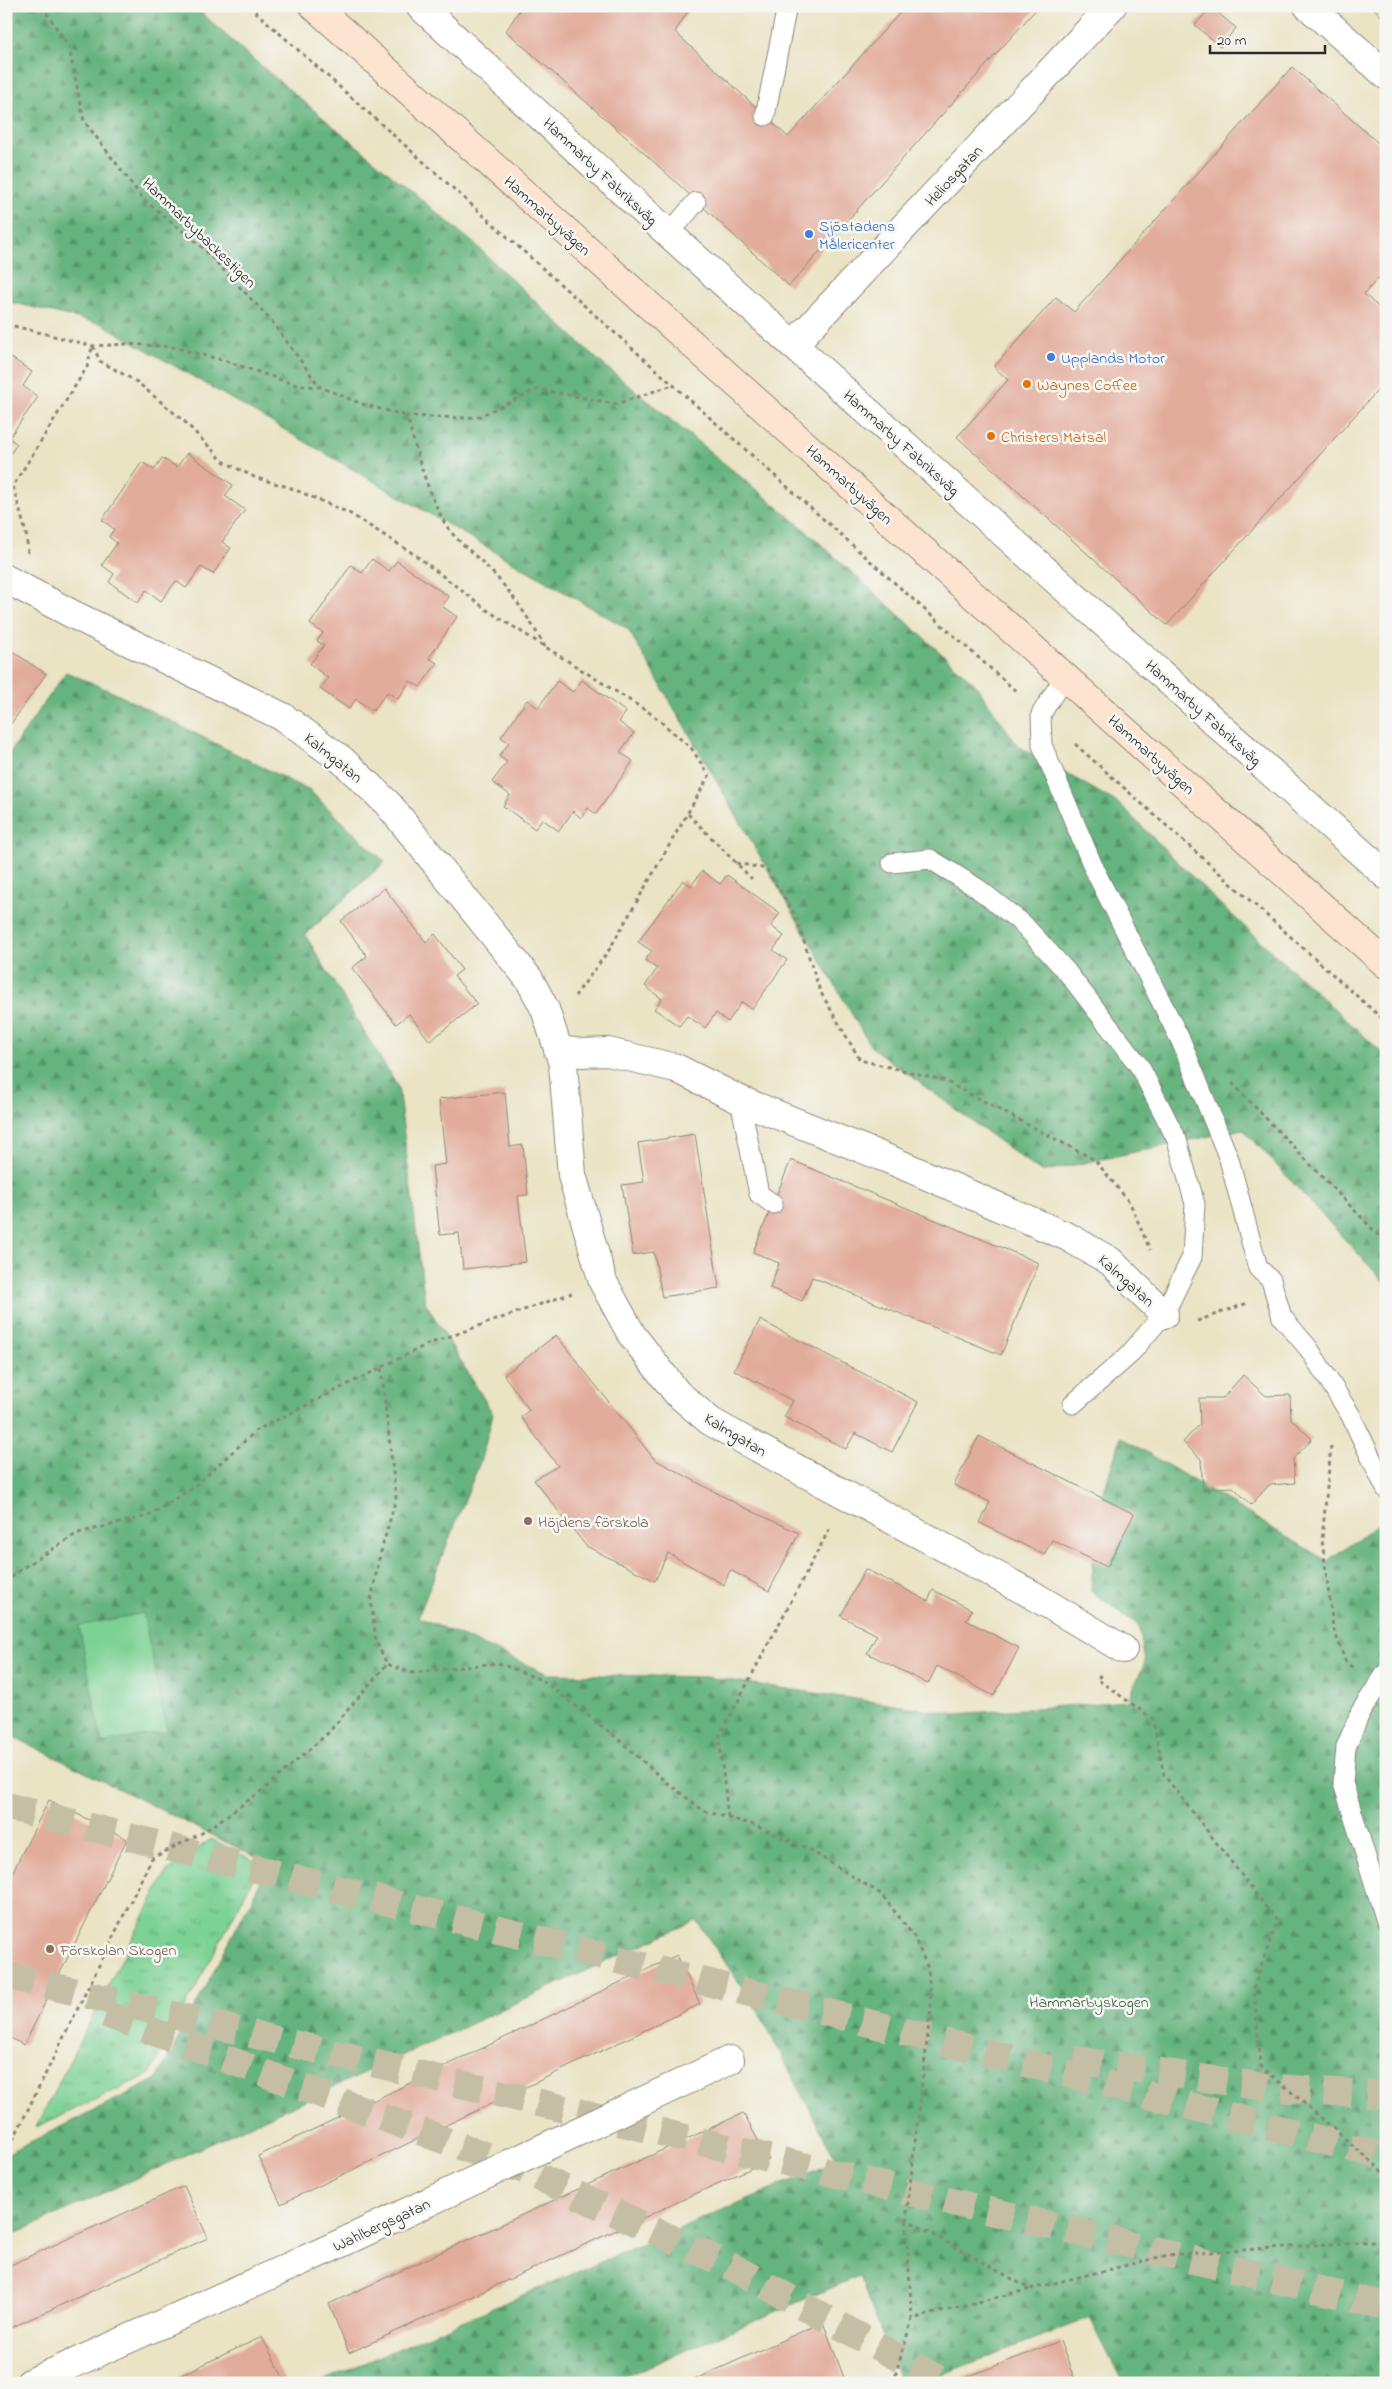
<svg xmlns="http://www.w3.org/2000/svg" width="1392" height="2389" viewBox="0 0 1392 2389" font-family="'Indie Flower',sans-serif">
<defs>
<pattern id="grass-tufts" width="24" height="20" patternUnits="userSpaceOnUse" patternTransform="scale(1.25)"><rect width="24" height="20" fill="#7cd194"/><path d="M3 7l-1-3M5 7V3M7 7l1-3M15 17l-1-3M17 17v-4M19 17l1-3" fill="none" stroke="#66aa79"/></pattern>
<pattern id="forest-firs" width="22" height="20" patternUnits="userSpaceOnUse" patternTransform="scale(1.25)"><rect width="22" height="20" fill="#65b37e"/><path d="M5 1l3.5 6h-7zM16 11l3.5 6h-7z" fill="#539267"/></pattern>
</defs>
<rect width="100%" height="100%" fill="#f6f6f2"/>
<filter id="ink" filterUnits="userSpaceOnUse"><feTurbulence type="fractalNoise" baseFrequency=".02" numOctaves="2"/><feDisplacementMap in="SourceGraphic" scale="10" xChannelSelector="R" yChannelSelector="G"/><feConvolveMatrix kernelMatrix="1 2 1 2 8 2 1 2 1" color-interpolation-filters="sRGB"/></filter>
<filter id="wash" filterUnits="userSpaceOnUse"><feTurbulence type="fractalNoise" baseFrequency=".0096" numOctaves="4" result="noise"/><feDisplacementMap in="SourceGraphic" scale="20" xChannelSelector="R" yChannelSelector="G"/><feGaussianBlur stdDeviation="1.12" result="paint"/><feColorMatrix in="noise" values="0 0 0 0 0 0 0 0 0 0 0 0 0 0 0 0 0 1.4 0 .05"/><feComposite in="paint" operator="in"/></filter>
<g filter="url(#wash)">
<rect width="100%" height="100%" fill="#eae3c4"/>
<path fill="url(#grass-tufts)" stroke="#547e60" d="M211,1839L261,1864L150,2074L36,2127L167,1871Z"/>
<g fill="url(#forest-firs)" stroke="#486f54">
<path d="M6,6H194L248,55L471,241L599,361L802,527L975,684L1018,746L1118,803L1220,904L1386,1056V1284L1243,1129L1041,1172L871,1047L628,629L102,324L6,301Z"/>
<path d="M66,672L115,693L310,791L385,862L305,935L398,1087L425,1302L493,1414L482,1457L418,1617L548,1674L706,1677L957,1714L1128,1701L1145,1662L1139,1626L1091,1591L1097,1512L1121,1437L1327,1561L1386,1519V2383H1123L1090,2318L919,2383H901L859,2276L610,2383H317L837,2161L757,2009L696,1920L6,2238V2154L157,2079L270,1864L6,1733V758Z"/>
</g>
<path fill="#7cd194" stroke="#547e60" d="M143,1613L167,1731L102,1743L79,1626Z"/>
<g id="blocks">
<g fill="#e2ac9b">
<path d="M522,6H691L675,32L788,137L906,6H1039L789,286L654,162L506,31Z"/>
<path d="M1372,6H1386V19L1379,14Z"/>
<path d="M1211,7L1236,28L1220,47L1195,25Z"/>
<path d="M1292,67L1386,150V270L1364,294L1386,314V381L1167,625L957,437L1008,380L994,367L1056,297L1074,312Z"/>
<path d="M6,354L32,372L23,386L38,397L9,438L17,444L6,460Z"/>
<path d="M187,453L233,485L225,496L245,510L222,542L231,548L213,574L201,567L186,588L176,581L161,601L146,590L138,603L109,582L114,574L102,565L117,543L109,537L114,529L102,520L142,462L154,470L162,458L177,467Z"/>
<path d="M372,559L389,571L397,561L449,597L442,606L457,617L429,658L437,663L420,687L410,681L398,699L387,692L373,711L356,699L349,709L320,689L328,678L310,664L324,645L317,641L323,633L310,624L351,565L362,573Z"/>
<path d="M6,647L46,674L6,731Z"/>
<path d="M582,680L626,712L619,722L634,733L620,752L633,761L596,814L588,808L581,818L573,811L559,831L542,819L535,829L503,806L510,795L492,782L507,762L499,756L509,743L501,737L527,700L538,708L557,681L573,692Z"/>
<path d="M702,871L720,884L727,875L780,913L771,926L784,936L773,950L787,960L752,1009L742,1002L728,1022L716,1013L705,1028L687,1016L679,1026L654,1009L662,999L645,986L657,969L645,960L652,951L638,942L683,880L691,886Z"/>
<path d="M384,888L426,942L435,934L462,970L454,976L477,1004L430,1041L409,1014L396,1024L352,968L367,956L341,921Z"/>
<path d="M505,1092L510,1147L523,1145L528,1195L518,1196L526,1262L463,1269L459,1233L440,1235L432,1166L446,1164L439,1099Z"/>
<path d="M695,1134L719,1288L662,1297L654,1252L633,1255L622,1185L644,1182L638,1143Z"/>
<path d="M791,1160L1039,1263L1001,1355L812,1277L802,1301L770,1288L779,1263L753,1252Z"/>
<path d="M760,1320L918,1402L892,1452L855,1433L846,1449L784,1417L793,1401L734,1370Z"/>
<path d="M556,1335L654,1459L741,1506L799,1533L769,1591L730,1570L724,1585L668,1553L655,1581L586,1546L534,1480L558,1466L521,1417L529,1410L504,1375Z"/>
<path d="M1243,1375L1266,1396L1290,1395L1291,1419L1312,1439L1293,1459L1295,1483L1269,1485L1251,1505L1233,1487L1203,1489L1201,1459L1183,1442L1200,1424L1199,1398H1223Z"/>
<path d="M979,1436L1134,1514L1107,1567L1052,1540L1044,1555L980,1523L990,1502L954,1485Z"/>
<path d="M865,1569L928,1601L933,1590L972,1610L966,1620L1019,1648L994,1696L937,1666L928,1684L867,1653L877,1635L841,1616Z"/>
<path d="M49,1800L127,1839L24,2045L6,2036V1885Z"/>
<path d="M677,1955L700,2004L281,2204L258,2156Z"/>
<path d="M743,2113L769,2160L349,2353L329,2304Z"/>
<path d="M184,2186L208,2238L6,2330V2267Z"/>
<path d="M823,2322L846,2383H687Z"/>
<path d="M262,2337L286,2383H165L225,2354Z"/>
<path d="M1060,2341L1076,2383H951Z"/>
</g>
</g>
</g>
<g filter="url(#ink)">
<use href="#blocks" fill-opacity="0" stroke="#8a8778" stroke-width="1"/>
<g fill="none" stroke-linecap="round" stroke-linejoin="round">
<g stroke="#c4bea5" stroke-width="28" stroke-dasharray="28 14" stroke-linecap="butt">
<path d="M6,1806L949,2043L1386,2157"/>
<path d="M6,1975L1386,2306"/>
<path d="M106,2014L524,2170L730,2266L945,2383"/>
<path d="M1074,2060L1273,2088L1386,2095"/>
</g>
<g stroke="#8a8778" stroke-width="21">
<g id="lane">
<path d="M765,116L787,6"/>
<path d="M669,234L696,202"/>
<path d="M1065,676L1041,714L1042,745L1095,871L1181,1041L1229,1159L1258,1268L1271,1280L1282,1317L1309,1349L1350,1414L1386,1489"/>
<path d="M892,863L930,859L977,888L1022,923L1067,972L1140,1067L1177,1140L1195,1204L1192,1257L1164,1314L1128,1356L1073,1404"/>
<path d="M740,1100L759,1194L773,1204"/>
<path d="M1386,1673L1361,1711L1346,1747L1343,1783L1386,1921"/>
</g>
</g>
<g stroke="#8a8778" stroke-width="30">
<g id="street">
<path d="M420,6L669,234L1386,875"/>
<path d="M1308,6L1386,75"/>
<path d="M793,345L1112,6"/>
<path d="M6,579L74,615L283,717L342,760L389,805L529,979L545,1009L563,1064L572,1175L603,1282L632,1335L677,1393L710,1421L747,1442L1031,1594L1123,1649"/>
<path d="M558,1050L582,1053L608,1052L676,1068L740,1100L893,1161L1068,1237L1110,1261L1164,1314"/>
<path d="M30,2383L335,2246L730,2060"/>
</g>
</g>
<g stroke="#8a8778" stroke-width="30">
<path id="secondary" d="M314,6L1386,964"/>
</g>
<g stroke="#8a8778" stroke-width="3" stroke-dasharray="4 4" stroke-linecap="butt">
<path d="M42,6L69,47L84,121L144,200L199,244L270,319L320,387"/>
<path d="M249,6L1018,693"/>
<path d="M6,324L93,346L126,344L173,347L226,361L296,385L320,387L362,404L407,416"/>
<path d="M93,346L100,361L137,382L185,422L223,461L254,477L291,488L349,513L414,554L487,610L653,715L692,749L709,776L609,950L575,996"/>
<path d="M28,553L26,533L13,486L87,367L92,348"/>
<path d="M545,647C529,618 511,591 487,567C472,551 454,540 443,520C426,488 416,451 407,416L466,418L480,416L538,389L616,404L673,385"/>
<path d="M1075,744L1386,1022"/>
<path d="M688,814L752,879"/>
<path d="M736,863L767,869L796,917L820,991L860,1060L943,1080L1095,1160L1130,1203L1150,1250"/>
<path d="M1232,1083L1386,1243"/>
<path d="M1197,1321L1248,1303"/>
<path d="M381,1368L396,1498L379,1559L371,1600L376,1641L387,1664L411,1673L498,1663L542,1680L617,1738L666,1782L704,1811L751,1824L805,1847L881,1894L913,1935L928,1968L931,2007L906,2219L1030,2289L1168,2255L1359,2242H1386"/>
<path d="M1331,1446L1322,1540L1333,1627L1346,1663L1355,1669"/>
<path d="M6,1583L21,1569L78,1533L148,1516L191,1489L257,1430L428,1344L572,1293"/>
<path d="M1101,1675L1097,1679L1153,1719L1164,1775L1277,1921L1254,1987L1260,2065L1386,2174"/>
<path d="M728,1817L719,1737L831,1526"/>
<path d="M6,2154L152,1858L202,1833L263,1790L328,1733L387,1664"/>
<path d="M906,2220L912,2319L1030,2289"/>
<path d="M893,2383L912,2319"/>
</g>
<use href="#lane" stroke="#fff" stroke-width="19"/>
<use href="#street" stroke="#fff" stroke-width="28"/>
<use href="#secondary" stroke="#fde4d0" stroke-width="28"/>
</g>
</g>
<g fill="#3f7fe0" stroke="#f6f6f2" stroke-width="2">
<circle cx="809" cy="234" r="5"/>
<circle cx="1051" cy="357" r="5"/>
</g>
<g fill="#e8710a" stroke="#f6f6f2" stroke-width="2">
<circle cx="1027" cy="384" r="5"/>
<circle cx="991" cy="436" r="5"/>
</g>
<g fill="#8d6e63" stroke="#f6f6f2" stroke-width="2">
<circle cx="528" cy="1521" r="5"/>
<circle cx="50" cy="1949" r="5"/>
</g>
<g text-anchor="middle" stroke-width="5" stroke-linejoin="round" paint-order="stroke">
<g font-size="16" fill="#2b2b2b" stroke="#f6f6f2">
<text transform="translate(601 171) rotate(43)" y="6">Hammarby Fabriksväg</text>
<text transform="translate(953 175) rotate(-47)" y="6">Heliosgatan</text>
<text transform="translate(548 215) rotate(42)" y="6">Hammarbyvägen</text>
<text transform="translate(200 232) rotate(44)" y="6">Hammarbybackestigen</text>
<text transform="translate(902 442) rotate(42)" y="6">Hammarby Fabriksväg</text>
<text transform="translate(850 484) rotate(42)" y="6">Hammarbyvägen</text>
<text transform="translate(1204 712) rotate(42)" y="6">Hammarby Fabriksväg</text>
<text transform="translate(1152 754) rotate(42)" y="6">Hammarbyvägen</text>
<text transform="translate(334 757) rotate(39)" y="6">Kalmgatan</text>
<text transform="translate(1127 1280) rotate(42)" y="6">Kalmgatan</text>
<text transform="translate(736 1434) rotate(31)" y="6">Kalmgatan</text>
<text transform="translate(381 2224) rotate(-25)" y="6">Wahlbergsgatan</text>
</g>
<g font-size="16" fill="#366cbe" stroke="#f6f6f2" text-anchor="start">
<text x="819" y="231">Sjöstadens<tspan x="819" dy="18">Målericenter</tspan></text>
<text x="1061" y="363">Upplands Motor</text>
</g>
<g font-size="16" fill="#c56008" stroke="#f6f6f2" text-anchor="start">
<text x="1037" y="390">Waynes Coffee</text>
<text x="1001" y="442">Christers Matsal</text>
</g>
<g font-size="16" fill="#785e54" stroke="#f6f6f2" text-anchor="start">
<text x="538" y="1527">Höjdens förskola</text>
<text x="60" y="1955">Förskolan Skogen</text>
</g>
<g font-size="16" fill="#435d4a" stroke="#f6f6f2">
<text x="1089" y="2007">Hammarbyskogen</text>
</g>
</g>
<rect width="1392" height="2389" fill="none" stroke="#f6f6f2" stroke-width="25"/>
<path d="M1210 45v8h115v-8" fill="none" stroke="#2b2b2b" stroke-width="2.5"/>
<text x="1217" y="45" font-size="15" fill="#2b2b2b" stroke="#f6f6f2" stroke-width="4" paint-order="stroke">20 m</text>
</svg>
